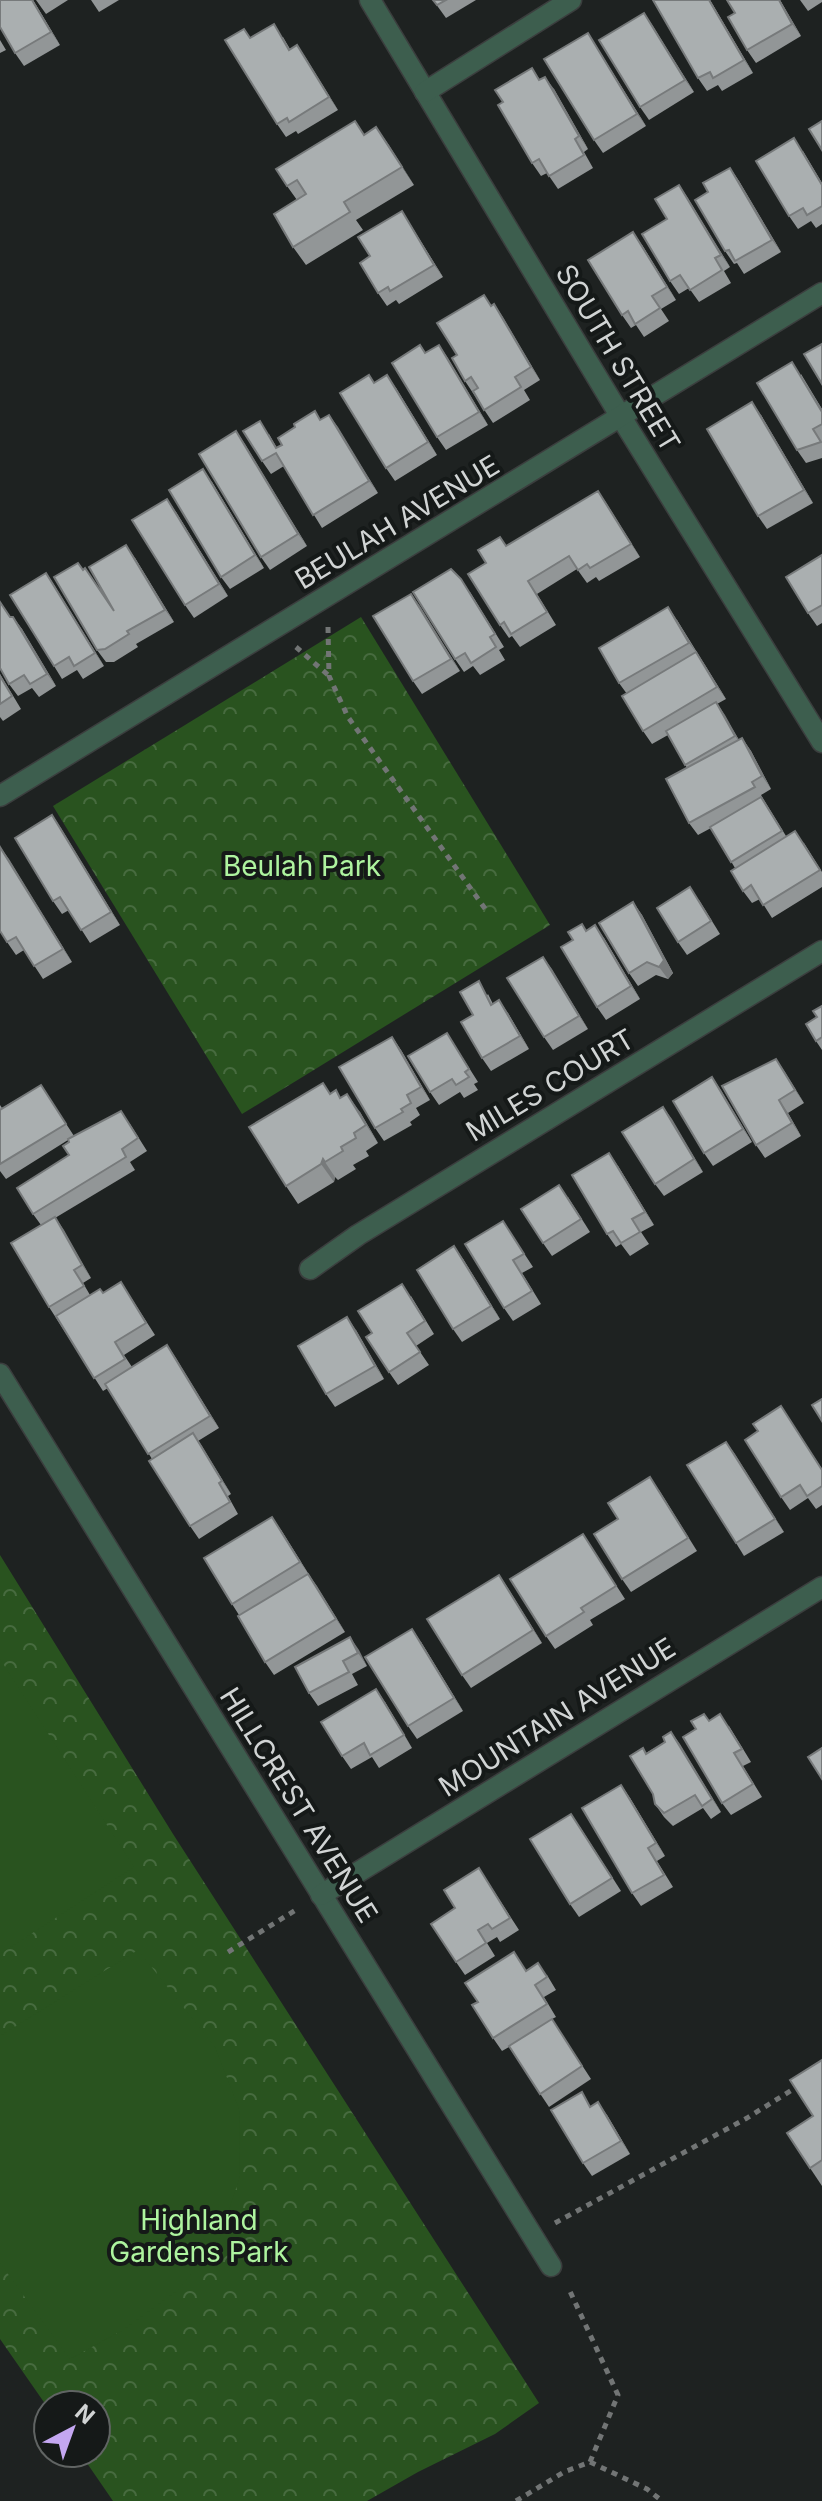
<svg xmlns="http://www.w3.org/2000/svg" width="822" height="2501" viewBox="0 0 822 2501" font-family="Inter,sans-serif">
<defs>
<pattern id="park-crowns" width="20" height="18" patternUnits="userSpaceOnUse" patternTransform="scale(2)"><rect width="20" height="18" fill="#29531f"/><path d="M2 6a3 3 0 1 1 6 0M12 15a3 3 0 1 1 6 0" fill="none" stroke="#476b3f"/></pattern>
</defs>
<rect width="100%" height="100%" fill="#1e2221"/>
<g fill="url(#park-crowns)">
<path d="M361,617L550,925L242,1114L53,806Z"/>
<path d="M0,1555L173,1834L539,2403L495,2434L418,2472L367,2501H113L80,2453H96V2405H48V2408L0,2339Z"/>
</g>
<g fill="#29531f">
<path d="M0,1659L134,1867L0,1954Z"/>
<path d="M138,1950L215,2047L239,2109L240,2176L220,2238L178,2290L123,2330L70,2359L0,2263V2036Z"/>
</g>
<g fill="none" stroke-linecap="round" stroke-linejoin="round">
<g stroke="#3b3e3e" stroke-width="23">
<g id="street">
<path d="M370,0L621,417L822,742"/>
<path d="M425,92L571,0"/>
<path d="M0,796L822,293"/>
<path d="M310,1269L358,1235L822,951"/>
<path d="M0,1374L551,2266"/>
<path d="M321,1895L822,1587"/>
</g>
</g>
<g stroke="#727575" stroke-width="5" stroke-dasharray="6 6" stroke-linecap="butt">
<path d="M328,627L329,676L348,717L486,910"/>
<path d="M296,647L328,675"/>
<path d="M228,1952L299,1908"/>
<path d="M555,2223L747,2118L800,2085"/>
<path d="M590,2462L647,2489L662,2501"/>
<path d="M516,2501L564,2472L590,2462L618,2395L568,2287"/>
</g>
<use href="#street" stroke="#3d5e4e" stroke-width="20"/>
</g>
<g fill="#929697">
<path d="M33,0L60,45L24,66L15,53Z"/>
<path d="M36,0H68L46,14Z"/>
<path d="M91,0H119L99,12Z"/>
<path d="M433,0H476L446,18Z"/>
<path d="M653,0H710L753,73L722,91L718,85L707,91L698,78Z"/>
<path d="M727,0H780L801,36L756,63L747,50L735,13Z"/>
<path d="M800,0H822V2L808,11Z"/>
<path d="M644,13L694,92L649,120L640,107Z"/>
<path d="M588,33L646,126L603,153L594,140Z"/>
<path d="M283,37L290,49L297,45L338,110L298,134L296,131L286,137L277,124L250,38Z"/>
<path d="M0,40L6,50L0,53Z"/>
<path d="M532,68L540,80L554,89L588,149L584,152L593,168L558,189L547,173L541,176L532,163L503,102Z"/>
<path d="M376,127L414,185L356,220L363,230L306,265L293,247L297,200L287,186Z"/>
<path d="M803,151L822,183V224L816,228L811,221L798,229L789,216Z"/>
<path d="M730,168L739,181L781,252L744,274L737,263L734,264L725,251L708,192Z"/>
<path d="M679,185L730,267L724,271L731,283L699,302L689,288L679,294L670,281L667,219Z"/>
<path d="M410,224L443,277L399,304L396,300L387,306L378,293L370,256Z"/>
<path d="M642,245L676,300L661,309L669,321L644,337L636,325L631,328L622,315Z"/>
<path d="M494,304L540,380L524,390L530,400L493,423L465,381L457,355Z"/>
<path d="M420,345L426,353L439,345L488,425L446,450L437,437Z"/>
<path d="M801,374L822,409V458L806,463L797,450Z"/>
<path d="M369,375L374,383L396,388L437,455L395,481L386,468Z"/>
<path d="M329,415L378,493L322,528L284,466L271,474L262,461L269,434L277,448Z"/>
<path d="M761,415L813,503L767,529L758,516Z"/>
<path d="M236,431L307,546L270,570L261,557Z"/>
<path d="M212,482L264,568L230,589L221,577Z"/>
<path d="M598,491L640,557L599,581L596,577L587,583L577,569L537,594L556,625L520,647L512,636L509,638L500,625L486,563L506,546Z"/>
<path d="M176,512L228,596L194,618L185,605Z"/>
<path d="M822,555V623L817,626L808,613Z"/>
<path d="M135,558L174,622L136,644L138,647L114,662H106L97,650L111,606Z"/>
<path d="M46,573L104,666L83,679L77,670L62,679L54,666Z"/>
<path d="M470,592L504,647L499,650L505,660L480,675L473,666L464,672L455,659Z"/>
<path d="M411,594L460,671L422,694L413,681Z"/>
<path d="M11,617H13L22,629L56,686L39,697L32,688L18,696L9,684Z"/>
<path d="M677,620L726,699L717,704L739,740L742,738L751,751L771,789L761,795L764,800L786,836L804,843L822,872V887L772,918L760,899L752,903L743,891L735,868L711,828L698,835L689,823L687,768L668,735L652,744L643,731L627,694L619,683Z"/>
<path d="M0,674L21,709L3,721L0,717Z"/>
<path d="M52,815L120,925L90,943L69,910L62,914L53,901Z"/>
<path d="M0,847L72,962L43,979L24,950L16,955L7,942Z"/>
<path d="M699,900L720,934L687,955L678,942Z"/>
<path d="M633,902L642,915L673,973L668,979L656,975L638,986L629,973Z"/>
<path d="M586,931L604,938L640,999L606,1020L597,1007Z"/>
<path d="M543,957L588,1029L553,1050L544,1037Z"/>
<path d="M488,994L493,1004L508,1013L529,1049L491,1071L482,1058L473,1015Z"/>
<path d="M822,1006V1050L816,1041L817,1017Z"/>
<path d="M447,1033L478,1082L474,1084L478,1090L464,1098L460,1092L439,1105L430,1092Z"/>
<path d="M392,1037L401,1050L430,1100L416,1108L420,1115L410,1122L412,1125L384,1141L375,1128Z"/>
<path d="M776,1059L804,1103L788,1113L801,1136L765,1158L756,1145Z"/>
<path d="M712,1077L752,1142L713,1166L704,1153Z"/>
<path d="M41,1085L74,1136L130,1124L147,1151L130,1162L135,1170L55,1218L91,1278L83,1283L90,1295L103,1293L121,1282L155,1335L124,1355L132,1367L167,1345L219,1428L198,1441L231,1494L228,1496L238,1514L199,1539L190,1526L152,1459L108,1388L103,1391L49,1307L41,1225L33,1214L69,1155V1142L68,1140L6,1179L0,1171V1105L2,1108Z"/>
<path d="M331,1094L341,1098L360,1112L378,1143L366,1151L369,1156L353,1165L356,1169L338,1180L335,1177L334,1182L298,1204L286,1186Z"/>
<path d="M663,1107L703,1172L664,1196L655,1184Z"/>
<path d="M618,1166L654,1225L641,1232L649,1244L630,1256L621,1244L616,1247L607,1234Z"/>
<path d="M568,1197L590,1232L552,1256L543,1243Z"/>
<path d="M503,1221L533,1267L522,1273L541,1304L513,1321L504,1308Z"/>
<path d="M463,1259L500,1319L462,1342L453,1329Z"/>
<path d="M411,1296L434,1334L416,1346L429,1365L398,1385L389,1372L372,1333Z"/>
<path d="M356,1330L384,1379L335,1407L326,1394Z"/>
<path d="M781,1406L822,1469V1505L816,1509L808,1498L790,1510L781,1497L758,1431Z"/>
<path d="M726,1442L784,1532L744,1556L736,1543Z"/>
<path d="M659,1490L697,1551L631,1592L622,1579L618,1519Z"/>
<path d="M281,1530L345,1632L274,1675L265,1662L239,1615L232,1604Z"/>
<path d="M583,1534L625,1599L590,1620L593,1625L555,1649L546,1636Z"/>
<path d="M499,1575L542,1643L471,1688L462,1675Z"/>
<path d="M350,1637L367,1666L352,1674L358,1685L318,1706L309,1693Z"/>
<path d="M421,1642L463,1711L417,1739L408,1726Z"/>
<path d="M385,1702L412,1748L379,1768L372,1757L351,1769L342,1756Z"/>
<path d="M709,1721L729,1726L751,1762L743,1766L762,1797L731,1815L722,1803Z"/>
<path d="M671,1732L721,1812L711,1819L703,1808L673,1826L664,1817L655,1804L646,1753L665,1742Z"/>
<path d="M621,1785L630,1798L665,1856L657,1861L673,1887L641,1906L632,1893Z"/>
<path d="M580,1827L621,1891L579,1917L570,1904Z"/>
<path d="M479,1868L519,1930L500,1942L497,1937L487,1943L495,1956L465,1975L456,1962L455,1908Z"/>
<path d="M526,1970L547,1975L556,1990L544,1997L556,2017L552,2019L591,2079L549,2107L509,2047L502,2051L493,2038Z"/>
<path d="M822,2060V2186L810,2168L813,2116Z"/>
<path d="M592,2106L607,2115L630,2154L592,2176L583,2163Z"/>
</g>
<g fill="#777a7b">
<path d="M32,0H33L60,45L51,32Z"/>
<path d="M709,0H710L753,73L744,60Z"/>
<path d="M779,0H780L801,36L792,24Z"/>
<path d="M644,13L653,26L694,92L685,80Z"/>
<path d="M588,33L596,46L646,126L637,114Z"/>
<path d="M297,45L306,58L338,110L329,97Z"/>
<path d="M545,77L554,89L588,149L579,136Z"/>
<path d="M376,127L389,145L414,185L402,167Z"/>
<path d="M794,138L822,183V185Z"/>
<path d="M730,168L739,181L781,252L772,240Z"/>
<path d="M679,185L688,198L730,267L721,255Z"/>
<path d="M402,211L410,224L443,277L434,265Z"/>
<path d="M633,232L642,245L676,300L667,287Z"/>
<path d="M494,304L503,317L540,380L531,367Z"/>
<path d="M439,345L448,358L488,425L479,412Z"/>
<path d="M792,362L822,409V412Z"/>
<path d="M387,375L396,388L437,455L428,442Z"/>
<path d="M752,402L761,415L813,503L804,490Z"/>
<path d="M329,415L338,427L378,493L369,481Z"/>
<path d="M236,431L245,444L307,546L298,534Z"/>
<path d="M203,469L212,482L264,568L255,555Z"/>
<path d="M598,491L607,504L640,557L631,544Z"/>
<path d="M167,499L176,512L228,596L219,584Z"/>
<path d="M126,545L135,558L174,622L165,610Z"/>
<path d="M46,573L55,586L104,666L95,653Z"/>
<path d="M411,594L420,606L460,671L451,659Z"/>
<path d="M668,607L677,620L698,655L689,643Z"/>
<path d="M13,617L22,629L56,686L47,674Z"/>
<path d="M696,652L705,665L726,699L717,687Z"/>
<path d="M716,702L725,715L744,749L735,736Z"/>
<path d="M742,738L751,751L771,789L762,776Z"/>
<path d="M52,815L61,828L120,925L111,912Z"/>
<path d="M0,847L9,859L72,962L63,949Z"/>
<path d="M633,902L642,915L673,973L668,979L659,967Z"/>
<path d="M595,925L604,938L640,999L631,986Z"/>
<path d="M543,957L552,969L588,1029L579,1016Z"/>
<path d="M499,1000L508,1013L529,1049L520,1036Z"/>
<path d="M392,1037L401,1050L430,1100L421,1087Z"/>
<path d="M776,1059L785,1072L804,1103L795,1090Z"/>
<path d="M712,1077L721,1090L752,1142L743,1129Z"/>
<path d="M347,1094L360,1112L378,1143L366,1125Z"/>
<path d="M779,1100L788,1113L801,1136L792,1123Z"/>
<path d="M663,1107L672,1119L703,1172L694,1159Z"/>
<path d="M609,1153L618,1166L654,1225L645,1212Z"/>
<path d="M323,1159L335,1177L334,1182L321,1164Z"/>
<path d="M55,1217L64,1230L91,1278L82,1265Z"/>
<path d="M454,1246L463,1259L500,1319L491,1306Z"/>
<path d="M347,1317L356,1330L384,1379L375,1366Z"/>
<path d="M167,1345L176,1358L219,1428L210,1416Z"/>
<path d="M193,1433L202,1446L231,1494L222,1481Z"/>
<path d="M726,1442L735,1454L784,1532L775,1519Z"/>
<path d="M272,1517L281,1530L309,1575L300,1562Z"/>
<path d="M308,1574L317,1586L345,1632L336,1619Z"/>
<path d="M499,1575L508,1588L542,1643L533,1630Z"/>
<path d="M412,1629L421,1642L463,1711L454,1698Z"/>
<path d="M350,1637L359,1650L367,1666L358,1653Z"/>
<path d="M376,1689L385,1702L412,1748L404,1735Z"/>
<path d="M671,1732L680,1744L721,1812L712,1799Z"/>
<path d="M621,1785L630,1798L665,1856L656,1843Z"/>
<path d="M598,2102L607,2115L630,2154L621,2141Z"/>
</g>
<g fill="#aaafb0" stroke="#777a7b" stroke-width="2">
<path d="M0,0H32L51,32L15,53L0,27Z"/>
<path d="M433,0H446L437,5Z"/>
<path d="M653,0H709L744,60L713,78L710,72L698,78Z"/>
<path d="M727,0H779L792,24L747,50L728,17L735,13Z"/>
<path d="M644,13L685,80L640,107L599,40Z"/>
<path d="M274,24L289,50L297,45L329,97L289,122L287,118L277,124L225,40L244,29L250,38Z"/>
<path d="M588,33L637,114L594,140L544,59Z"/>
<path d="M532,68L539,80L545,77L579,136L575,139L584,155L549,176L539,159L532,163L498,105L503,102L495,90Z"/>
<path d="M355,121L364,135L376,127L402,167L344,202L350,212L293,247L274,214L306,194L297,180L287,186L276,169Z"/>
<path d="M822,121V150L809,129Z"/>
<path d="M794,138L822,185V206L807,215L803,208L789,216L756,161Z"/>
<path d="M730,168L772,240L735,261L729,250L725,251L695,200L708,192L703,183Z"/>
<path d="M679,185L721,255L715,258L722,270L690,290L680,275L670,281L642,234L667,219L655,199Z"/>
<path d="M402,211L434,265L390,291L388,287L378,293L360,263L370,256L358,237Z"/>
<path d="M633,232L667,287L652,296L660,308L635,324L628,311L622,315L588,260Z"/>
<path d="M484,295L491,306L494,304L531,367L515,377L521,387L484,410L473,391L478,388L471,377L465,381L452,358L457,355L437,323Z"/>
<path d="M822,344V384L804,354Z"/>
<path d="M420,345L425,353L439,345L479,412L437,437L392,363Z"/>
<path d="M792,362L822,412V424L813,429L821,442L797,450L757,383Z"/>
<path d="M369,375L374,383L387,375L428,442L386,468L340,393Z"/>
<path d="M752,402L804,490L758,516L707,429Z"/>
<path d="M315,411L320,420L329,415L369,481L313,515L276,453L262,461L243,431L260,421L276,448L282,445L278,438L295,427L294,424Z"/>
<path d="M236,431L298,534L261,557L199,454Z"/>
<path d="M203,469L255,555L221,577L169,490Z"/>
<path d="M598,491L631,544L590,568L587,564L578,570L569,556L528,581L547,612L511,634L504,622L500,625L468,574L486,563L478,550L500,537L506,546Z"/>
<path d="M167,499L219,584L185,605L132,520Z"/>
<path d="M126,545L165,610L127,631L129,634L105,649L97,650L54,577L78,563L83,570L85,568L114,611L89,567Z"/>
<path d="M822,555V605L808,613L786,577Z"/>
<path d="M451,569L461,579L495,634L490,637L496,647L471,663L465,653L455,659L413,592Z"/>
<path d="M46,573L95,653L74,666L69,657L54,666L10,595Z"/>
<path d="M411,594L451,659L413,681L373,616Z"/>
<path d="M0,602L10,617H13L47,674L30,684L24,675L9,684L0,668Z"/>
<path d="M668,607L689,643L619,683L599,648Z"/>
<path d="M696,652L717,687L643,731L622,696Z"/>
<path d="M0,676L12,696L0,704Z"/>
<path d="M716,702L735,736L685,765L666,731Z"/>
<path d="M742,738L762,776L752,782L755,787L689,823L666,779Z"/>
<path d="M761,797L782,831L731,862L710,827Z"/>
<path d="M52,815L111,912L81,930L60,897L53,901L15,838Z"/>
<path d="M795,831L820,870L763,905L751,885L743,891L731,871Z"/>
<path d="M0,847L63,949L34,966L16,937L7,942L0,931Z"/>
<path d="M690,887L711,921L678,942L657,908Z"/>
<path d="M633,902L664,960L659,967L647,962L629,973L599,923Z"/>
<path d="M582,924L586,931L595,925L631,986L597,1007L561,947L573,940L568,932Z"/>
<path d="M543,957L579,1016L544,1037L507,978Z"/>
<path d="M479,981L491,1005L499,1000L520,1036L482,1058L461,1022L473,1015L460,992Z"/>
<path d="M822,1006V1037L816,1041L806,1024L817,1017L813,1011Z"/>
<path d="M447,1033L469,1069L465,1072L469,1077L456,1085L452,1079L430,1092L408,1056Z"/>
<path d="M392,1037L421,1087L407,1095L411,1103L401,1109L403,1112L375,1128L339,1067Z"/>
<path d="M776,1059L795,1090L779,1100L792,1123L756,1145L722,1086Z"/>
<path d="M712,1077L743,1129L704,1153L673,1101Z"/>
<path d="M323,1083L330,1094L336,1090L340,1098L347,1094L366,1125L354,1133L356,1138L341,1147L343,1151L325,1162L323,1159L321,1164L286,1186L249,1127Z"/>
<path d="M41,1085L66,1124L0,1164V1110Z"/>
<path d="M663,1107L694,1159L655,1184L622,1132Z"/>
<path d="M121,1111L138,1138L122,1149L126,1157L33,1214L17,1188L69,1155L63,1146L69,1142L68,1139Z"/>
<path d="M609,1153L645,1212L632,1219L640,1232L621,1243L613,1231L607,1234L572,1175Z"/>
<path d="M559,1185L581,1219L543,1243L521,1209Z"/>
<path d="M55,1217L82,1265L74,1270L84,1286L49,1307L11,1243Z"/>
<path d="M503,1221L524,1254L513,1260L532,1291L504,1308L465,1244Z"/>
<path d="M454,1246L491,1306L453,1329L417,1270Z"/>
<path d="M121,1282L146,1323L115,1342L125,1359L94,1378L56,1316L100,1289L103,1293Z"/>
<path d="M402,1284L425,1321L407,1333L420,1352L389,1372L366,1337L372,1333L358,1311Z"/>
<path d="M347,1317L375,1366L326,1394L298,1346Z"/>
<path d="M167,1345L210,1416L148,1454L105,1384Z"/>
<path d="M822,1399V1421L812,1405Z"/>
<path d="M781,1406L822,1470V1486L807,1496L800,1485L781,1497L745,1440L758,1431L753,1424Z"/>
<path d="M193,1433L222,1481L219,1483L230,1502L190,1526L149,1461Z"/>
<path d="M726,1442L775,1519L736,1543L687,1465Z"/>
<path d="M650,1477L688,1538L622,1579L594,1534L618,1519L608,1503Z"/>
<path d="M272,1517L300,1562L232,1604L204,1558Z"/>
<path d="M583,1534L616,1586L581,1608L584,1612L546,1636L510,1579Z"/>
<path d="M308,1574L336,1619L265,1662L238,1616Z"/>
<path d="M499,1575L533,1630L462,1675L427,1619Z"/>
<path d="M412,1629L454,1698L408,1726L365,1657Z"/>
<path d="M350,1637L358,1653L343,1661L349,1672L309,1693L295,1667Z"/>
<path d="M376,1689L404,1735L370,1755L364,1743L342,1756L321,1722Z"/>
<path d="M704,1714L709,1721L720,1714L742,1749L734,1753L753,1784L722,1803L683,1737L696,1729L691,1721Z"/>
<path d="M671,1732L712,1799L702,1806L695,1795L664,1813L655,1804L653,1794L630,1756L643,1748L646,1754L665,1742L663,1737Z"/>
<path d="M822,1748V1779L808,1757Z"/>
<path d="M621,1785L656,1843L648,1848L664,1875L632,1893L582,1808Z"/>
<path d="M571,1814L612,1878L570,1904L530,1839Z"/>
<path d="M479,1868L510,1918L492,1929L488,1924L478,1930L486,1943L456,1962L431,1924L455,1908L444,1890Z"/>
<path d="M514,1952L526,1971L538,1963L547,1977L535,1985L547,2004L493,2038L472,2005L478,2002L465,1983Z"/>
<path d="M552,2019L582,2066L540,2094L509,2046Z"/>
<path d="M822,2060V2160L810,2168L787,2133L813,2116L790,2080Z"/>
<path d="M582,2092L590,2107L598,2102L621,2141L583,2163L551,2110Z"/>
</g>
<g text-anchor="middle" stroke-width="8" stroke-linejoin="round" paint-order="stroke">
<g font-size="28" fill="#d1d4d4" stroke="#151918">
<text transform="translate(618 358) rotate(59)" y="10">SOUTH STREET</text>
<text transform="translate(397 522) rotate(-31)" y="10">BEULAH AVENUE</text>
<text transform="translate(550 1085) rotate(-31)" y="10">MILES COURT</text>
<text transform="translate(557 1717) rotate(-32)" y="10">MOUNTAIN AVENUE</text>
<text transform="translate(299 1805) rotate(58)" y="10">HILLCREST AVENUE</text>
</g>
<g font-size="28" fill="#aef49f" stroke="#151918">
<text x="302" y="876">Beulah Park</text>
<text x="199" y="2230">Highland<tspan x="199" dy="32">Gardens Park</tspan></text>
</g>
</g>
<g transform="translate(72 2429) rotate(41)"><circle r="38" fill="#151918" stroke="#606463" stroke-width="2"/>
<path d="M0-6L14 30L0 20L-14 30Z" fill="#c4a7f1"/>
<text y="-12" font-size="22" font-weight="bold" text-anchor="middle" fill="#d1d4d4">N</text>
</g>
</svg>
